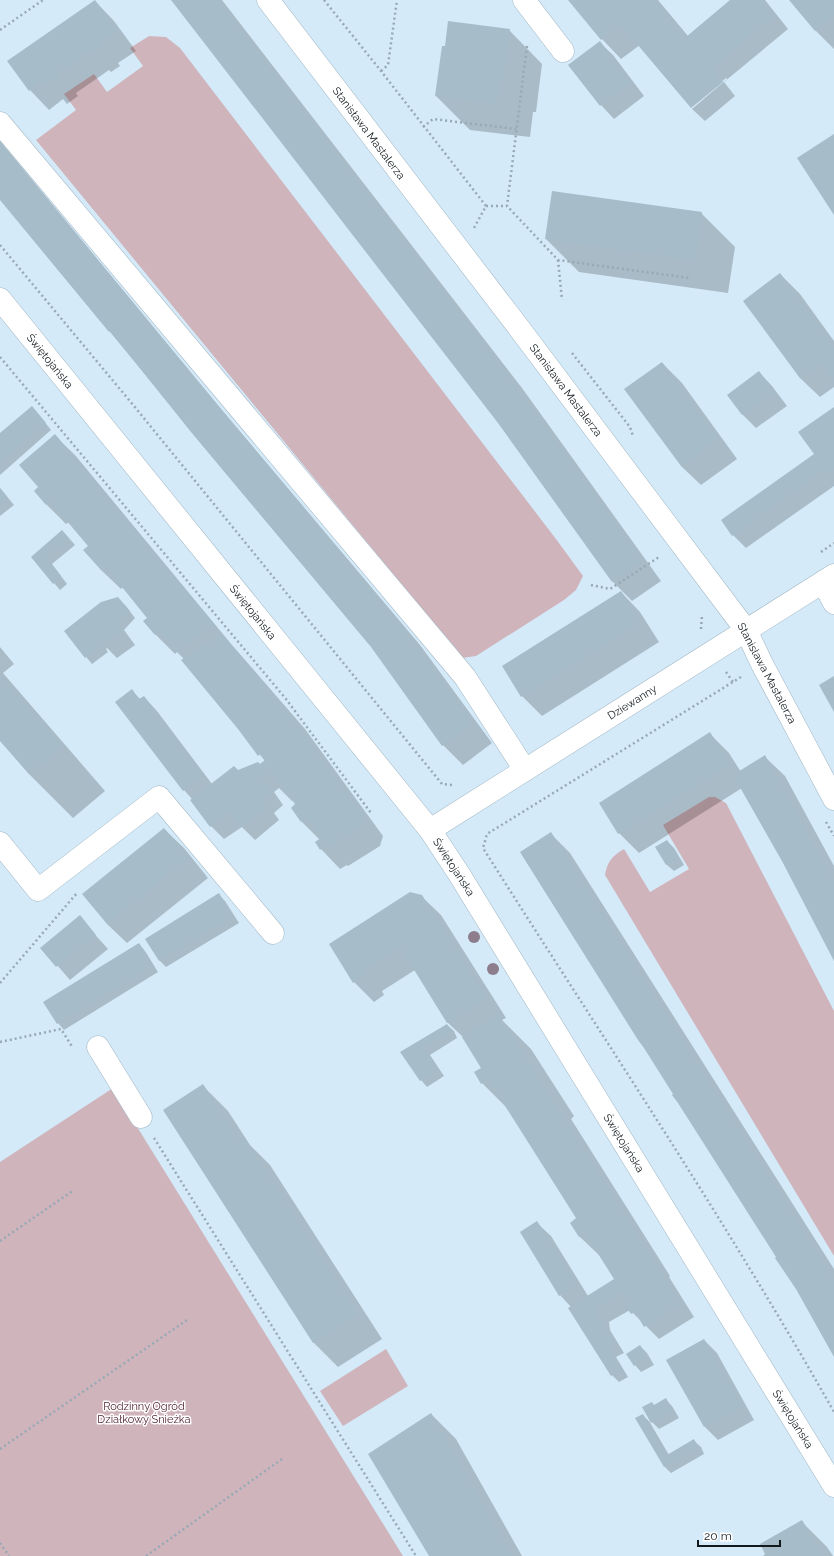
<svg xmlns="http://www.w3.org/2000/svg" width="834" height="1556" viewBox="0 0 834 1556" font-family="Raleway,sans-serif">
<rect width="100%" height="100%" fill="#d4eaf8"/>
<g fill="#d0b4bc">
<path d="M149,36L166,37L180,48L556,539L583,576L576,590L564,600L476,656L462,658L36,140L76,110L64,94L94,74L107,92L143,66L130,48Z"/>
<path d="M709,797H715L726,803L834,1011V1256L605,875C608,861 611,857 624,849L650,892L689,869L663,825Z"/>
<path d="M113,1088L403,1556H0V1162Z"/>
<path d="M386,1349L408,1386L343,1426L320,1391Z"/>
</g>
<g fill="#0003">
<path d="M173,0H222L522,388L661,581L632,601L613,582L499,423Z"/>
<path d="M569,0H658L688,36L732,0H765L788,29L724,82L735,96L705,121L692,109L727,79L726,78L691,107L640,45L621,59L602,39Z"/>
<path d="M791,0H834V49L815,30Z"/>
<path d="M95,1L114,21L136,51L118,63L120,66L111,72L109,70L76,93L78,96L67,104L63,99L49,110L30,90Z"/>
<path d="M509,30L542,64L536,112H533L530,137L470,130L436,96Z"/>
<path d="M599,42L613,55L644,96L614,119L601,105Z"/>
<path d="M0,141L222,410L420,645L492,743L463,765L443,745L372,647L192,431L0,199Z"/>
<path d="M701,213L735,247L728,293L579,272L546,239Z"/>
<path d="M780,274L800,294L834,341V387L820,397L800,378L744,301Z"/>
<path d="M662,363L682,383L737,459L701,485L681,466Z"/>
<path d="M759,372L772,386L787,406L756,428L743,415L728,395Z"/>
<path d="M834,408V486L746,548L733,535L815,454Z"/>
<path d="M38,414L51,430L0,475V434Z"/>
<path d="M55,436L75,455L232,645L305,729L383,836L380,846L348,866L347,865L340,869L321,849L316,842L320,840L302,822L292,808L296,804L294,800L292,801L279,788L274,792L283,805L274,813L279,820L255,840L242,827L224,839L211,826L192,799L184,790L132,691L141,700L144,697L157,711L212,784L238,771L260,765L265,761L184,659L177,652L175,654L155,634L149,618L123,587L121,589L101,570L89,546L69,522L66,524L46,504L40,487Z"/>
<path d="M0,488L14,505L0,516Z"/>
<path d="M69,538L75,545L52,564L67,584L60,590L32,557Z"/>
<path d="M621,592L640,612L659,642L542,716L522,696L503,666Z"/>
<path d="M125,605L135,618L124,630L135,645L117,658L107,648L106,649L108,652L92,664L65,631Z"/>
<path d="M0,647L14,664L3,673L105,791L73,818L29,774L0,740Z"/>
<path d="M710,734L729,753L741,772L765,757L785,776L834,866V959L784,863L742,788L639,853L619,833Z"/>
<path d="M164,829L184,848L208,878L127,943L107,924Z"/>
<path d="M551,834L570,853L834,1269V1355L797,1288L578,943L575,939L521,853Z"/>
<path d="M667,841L674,848L684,865L674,871L667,865L657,848Z"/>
<path d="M219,895L225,901L239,923L166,967L160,961L146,940Z"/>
<path d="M421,896L441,915L506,1018L502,1020L531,1049L574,1116L571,1119L670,1276L669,1277L694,1317L659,1339L630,1310L609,1322L610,1330L624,1353L616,1357L628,1377L619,1382L612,1375L569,1308L571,1307L560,1295L521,1233L537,1223L551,1236L588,1296L616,1279L600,1256L580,1237L571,1223L577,1219L509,1110L482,1083V1068L463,1037L447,1022L415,970L382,991L384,995L374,1002L354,982L330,944Z"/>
<path d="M79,917L108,949L70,980L42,948Z"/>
<path d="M139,944L145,951L158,972L64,1030L58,1023Z"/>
<path d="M447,1025L454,1031L457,1038L430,1055L444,1076L427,1087L421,1080L402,1052Z"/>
<path d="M203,1086L228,1111L250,1145L270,1165L382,1339L338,1367L313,1342Z"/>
<path d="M704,1340L717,1353L754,1420L718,1440L705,1427L668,1360Z"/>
<path d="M640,1346L647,1353L654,1365L641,1372L635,1365Z"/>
<path d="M666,1400L672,1406L679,1418L659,1429L652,1422L654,1406Z"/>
<path d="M431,1414L456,1439L522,1556H430Z"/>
<path d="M642,1415L649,1421L669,1455L694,1441L701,1447L704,1454L671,1473L664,1466Z"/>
<path d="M802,1522L827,1547L833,1556H765Z"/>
</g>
<g fill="#a6bcc9">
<path d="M95,0L117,31L100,43L101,46L90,53L89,51L57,73L59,76L47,85L43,80L29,91L7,61Z"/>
<path d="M171,0H218L502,367L643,561L612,582L498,423Z"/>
<path d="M568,0H655L686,37L730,0H765L763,2L775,16L712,68L723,82L691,108L621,25L601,40Z"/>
<path d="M789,0H834V16L815,31Z"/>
<path d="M448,21L510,29L503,80L500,79L496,104L435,96L442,46H445Z"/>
<path d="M600,41L631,82L600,106L568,65Z"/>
<path d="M834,134V215L797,158Z"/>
<path d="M0,143L203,388L400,624L473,723L442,746L371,647L191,432L110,331L109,332L0,200Z"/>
<path d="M552,191L702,212L695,260L545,239Z"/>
<path d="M780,273L834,347V384L820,364L800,378L743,301Z"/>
<path d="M662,362L718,439L681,466L624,389Z"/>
<path d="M759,371L774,392L742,415L727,395Z"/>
<path d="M32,406L46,423L0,463V433Z"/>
<path d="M834,407V470L828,474L825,469L732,536L721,520L814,454L798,432Z"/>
<path d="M55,434L214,624L175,651L159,631L155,635L143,621L147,618L105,566L101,570L83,550L88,546L50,501L46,505L34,491L38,487L19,465Z"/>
<path d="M0,488L8,498L0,505Z"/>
<path d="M62,530L69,538L46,557L61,576L53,584L31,557Z"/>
<path d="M621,591L641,622L521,697L502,666Z"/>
<path d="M118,597L130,611L117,624L122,631L85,658L64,631L101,602Z"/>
<path d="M222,634L280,703L364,816L360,826L328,847L326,845L320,850L315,842L321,838L306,818L301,822L291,808L295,804L272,773L267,777L265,775L261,778L271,791L261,799L267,807L241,827L230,812L210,827L190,800L234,766L238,770L258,762L260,764L265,760L260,754L258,756L238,729L181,660Z"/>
<path d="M0,675L62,746L29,774L0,741Z"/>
<path d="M834,676V712L819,685Z"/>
<path d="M132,689L139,699L144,696L204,776L183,791L115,702Z"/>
<path d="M710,732L730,764L618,834L599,803Z"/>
<path d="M765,755L834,881V961L783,863L733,775Z"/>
<path d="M164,828L189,858L107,924L82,894Z"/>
<path d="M551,832L834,1280V1357L796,1289L775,1258L776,1257L678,1103L672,1095L673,1094L644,1048L638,1040L520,852Z"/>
<path d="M667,840L678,858L666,865L655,847Z"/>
<path d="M410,892L422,895L487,998L447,1023L400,947L363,971L366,975L353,983L329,944Z"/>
<path d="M219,893L233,916L159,961L145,939Z"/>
<path d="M80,915L96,935L56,967L40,948Z"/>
<path d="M139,943L153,965L57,1024L43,1002Z"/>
<path d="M498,1014L681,1303L644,1327L635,1312L631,1314L623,1302L627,1299L621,1290L618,1296L596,1309L597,1316L615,1344L609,1349L622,1370L611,1376L568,1308L614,1279L585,1233L579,1237L570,1223L576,1218L488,1079L481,1084L474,1072L481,1068L462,1037Z"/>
<path d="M447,1024L452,1031L424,1048L438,1070L420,1081L400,1052Z"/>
<path d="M203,1084L240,1142L245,1139L358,1314L313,1343L163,1110Z"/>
<path d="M537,1221L577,1285L559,1296L520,1232Z"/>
<path d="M704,1339L742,1407L704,1427L666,1360Z"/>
<path d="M640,1345L648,1358L634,1366L626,1354Z"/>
<path d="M666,1398L673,1411L651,1423L642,1407L652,1402L654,1405Z"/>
<path d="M431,1413L512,1556H429L368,1454Z"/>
<path d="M643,1414L667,1455L694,1439L698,1447L664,1467L635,1418Z"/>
<path d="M802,1520L823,1556H763L765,1554L760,1544Z"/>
</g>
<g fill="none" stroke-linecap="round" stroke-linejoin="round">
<g stroke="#a2b7c4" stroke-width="23">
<g id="minor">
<path d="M268,0L519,328L746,630L762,664L834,799"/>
<path d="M524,0L563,51"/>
<path d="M0,123L465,677L525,770"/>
<path d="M0,299L430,830L459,874L834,1486"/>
<path d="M823,582L834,603"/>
<path d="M430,830L834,575"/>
<path d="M0,843L38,890L159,797L273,933"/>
<path d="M98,1047L141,1117"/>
</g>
</g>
<g stroke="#97a9b4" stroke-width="2.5" stroke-dasharray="2 3" stroke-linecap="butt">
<path d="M324,0L381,71L486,206L474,228"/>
<path d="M0,30L43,0"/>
<path d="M527,46L507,206L558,260L689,278"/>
<path d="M381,71L388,65L397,0"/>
<path d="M423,127L433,119L516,129"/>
<path d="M486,206H507"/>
<path d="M0,245L134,406L442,784L453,785"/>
<path d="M558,260L562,300"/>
<path d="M572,353L630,427L633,436"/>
<path d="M0,357L286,699L371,813"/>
<path d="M821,552L834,543"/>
<path d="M591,585L610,589L659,557"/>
<path d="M701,629L702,615"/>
<path d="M726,672L733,682"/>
<path d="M741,677L487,834L483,848C601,1035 725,1219 834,1412"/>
<path d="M826,822L834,836"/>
<path d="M0,983L77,893"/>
<path d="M0,1042L61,1029L73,1048"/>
<path d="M154,1138L416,1556"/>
<path d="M0,1241L74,1190"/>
<path d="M0,1449L187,1320"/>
<path d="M0,1543L9,1556"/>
<path d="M146,1556L282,1459"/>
</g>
<use href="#minor" stroke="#fff" stroke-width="22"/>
</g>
<g fill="#8e7e8d">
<circle cx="474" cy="937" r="6"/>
<circle cx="493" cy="969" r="6"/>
</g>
<g text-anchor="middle" stroke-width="3" stroke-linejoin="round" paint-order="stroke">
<g font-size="11" fill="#121a1e" stroke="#fff">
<text transform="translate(369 133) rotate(53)" y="4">Stanisława Mastalerza</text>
<text transform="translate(50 361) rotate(51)" y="4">Świętojańska</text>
<text transform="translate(566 390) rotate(53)" y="4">Stanisława Mastalerza</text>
<text transform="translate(253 612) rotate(51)" y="4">Świętojańska</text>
<text transform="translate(767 673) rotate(62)" y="4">Stanisława Mastalerza</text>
<text transform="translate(632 702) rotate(-32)" y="4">Dziewanny</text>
<text transform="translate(454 867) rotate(57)" y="4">Świętojańska</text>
<text transform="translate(624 1143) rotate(58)" y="4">Świętojańska</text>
<text transform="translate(793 1419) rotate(58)" y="4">Świętojańska</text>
</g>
<g font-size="11" fill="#542535" stroke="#fff">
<text x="144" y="1410">Rodzinny Ogród<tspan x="144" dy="13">Działkowy Śnieżka</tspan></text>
</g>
</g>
<path d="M698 1540v6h82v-6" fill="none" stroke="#121a1e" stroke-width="2"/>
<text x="704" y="1540" font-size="12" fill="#121a1e" stroke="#ffffff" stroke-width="3" paint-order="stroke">20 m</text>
</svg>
